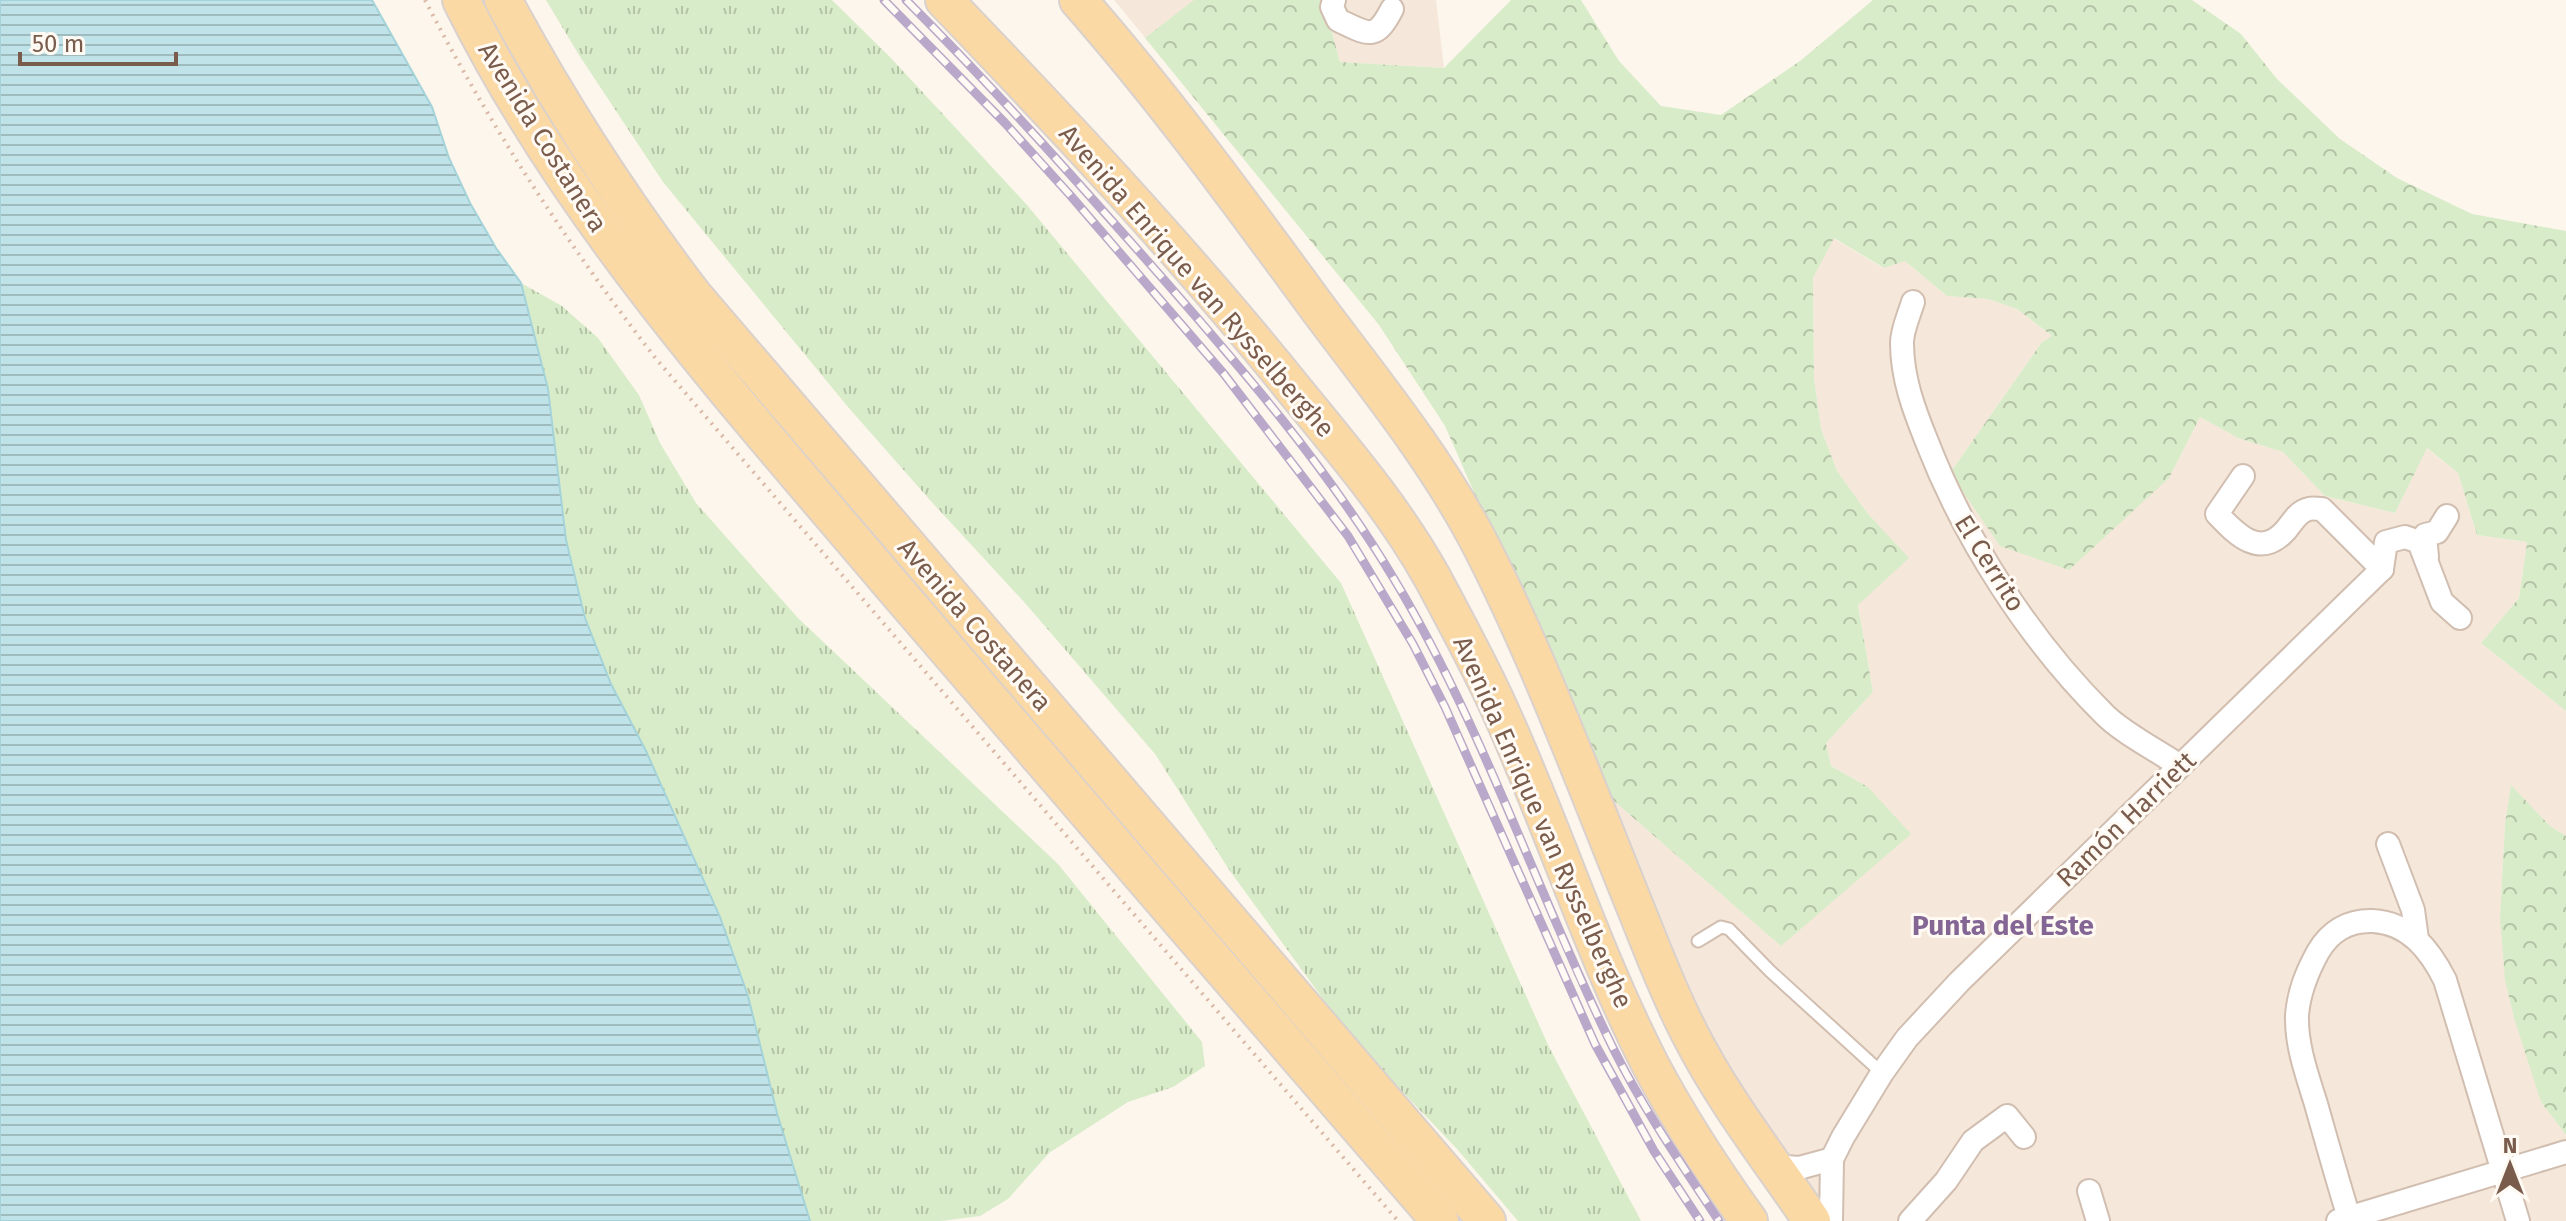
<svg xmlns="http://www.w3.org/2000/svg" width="2566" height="1221" viewBox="0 0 2566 1221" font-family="'Fira Sans',sans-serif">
<defs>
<pattern id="grass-tufts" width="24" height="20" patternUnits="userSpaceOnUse" patternTransform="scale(2)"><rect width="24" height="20" fill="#d8ecc9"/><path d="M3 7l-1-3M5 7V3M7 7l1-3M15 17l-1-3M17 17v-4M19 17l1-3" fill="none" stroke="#b4c2a5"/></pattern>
<pattern id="forest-crowns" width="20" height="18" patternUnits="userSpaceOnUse" patternTransform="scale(2)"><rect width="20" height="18" fill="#d8ecc9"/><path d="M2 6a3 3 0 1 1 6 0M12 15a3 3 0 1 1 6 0" fill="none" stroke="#b4c2a5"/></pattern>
<pattern id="water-rules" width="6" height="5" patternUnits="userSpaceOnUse" patternTransform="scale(2)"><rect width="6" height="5" fill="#bfe3e8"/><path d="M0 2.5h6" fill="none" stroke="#a0bbbe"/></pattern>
</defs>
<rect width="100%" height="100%" fill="#fdf6ec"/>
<g fill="#f5e8da">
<path d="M1114,0H1197L1147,40Z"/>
<path d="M1323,0H1436L1444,68L1340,62Z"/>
<path d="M1833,238L1883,268L1905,261L1947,296L1988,299L2017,309L2053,337L2042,342L1950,473L2169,478L2200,417L2238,438L2283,452L2325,496L2395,513L2426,448L2458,473L2477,535L2527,542L2519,598L2481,643L2566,711V836L2550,826L2511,786L2505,824L2500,917L2541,1102L2566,1135V1221H1830L1794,1183L1698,1016L1606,794L1781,946L1868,787L1831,766L1826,743L1873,692L1858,605L1868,514L1837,471L1821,429L1814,378L1813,278Z"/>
</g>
<g fill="url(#grass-tufts)">
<path d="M546,0H832L889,56L1027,205L1341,583L1549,1047L1641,1221H1518L1457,1149L1352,1039L1230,871L1155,754L1025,603L929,499L848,407L663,182L579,55Z"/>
<path d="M521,283L562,306L598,338L639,395L660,443L696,503L798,618L1058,864L1202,1042L1205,1066L1173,1087L1128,1102L1049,1153L1008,1199L980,1216L941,1221H810L777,1113L748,996L720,917L646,751L611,684L585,618L566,540L548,389Z"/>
</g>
<g fill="url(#forest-crowns)">
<path d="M1194,0H1323L1340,62L1444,68L1511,0H1581L1619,61L1661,106L1721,115L1800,61L1873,0H2192L2241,34L2277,79L2340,139L2397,178L2472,214L2566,231V711L2481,643L2519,598L2527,542L2477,535L2458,473L2427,448L2395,513L2325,496L2283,452L2238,438L2200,417L2169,478L2069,570L2000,546L1950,473L2042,342L2052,336L2017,309L1988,299L1947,296L1905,261L1884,268L1834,238L1813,278L1814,378L1821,429L1837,471L1868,514L1909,558L1858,605L1873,692L1826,743L1831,766L1868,787L1911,834L1781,946L1606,794L1445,426L1379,325L1145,38Z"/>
<path d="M2511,785L2550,826L2566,836V1135L2541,1102L2514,1018L2505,980L2500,917L2505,824Z"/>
</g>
<path fill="url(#water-rules)" stroke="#a5d3da" stroke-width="2" d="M0,0H372L432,107L449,158L470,203L496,248L521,283L548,389L566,540L585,618L611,684L646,751L720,917L748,996L777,1113L810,1221H0Z"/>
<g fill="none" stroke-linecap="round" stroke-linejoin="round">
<g stroke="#d1beb0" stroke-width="15">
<path id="service" d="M1698,941L1721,927L1729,929L1770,971L1882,1073"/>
</g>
<g stroke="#d1beb0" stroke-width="26">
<g id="minor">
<path d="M1334,0L1332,7L1338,20C1368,34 1375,42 1392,9"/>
<path d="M1913,302C1909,315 1902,330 1902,343C1902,378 1914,410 1927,442C1965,540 2030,641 2105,715C2123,733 2158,751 2180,766"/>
<path d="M2243,476L2217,514C2237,535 2260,559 2286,530C2292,523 2298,511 2309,509C2313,508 2317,509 2322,509L2382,569"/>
<path d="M2427,557L2425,535L2437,532L2447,516"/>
<path d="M2382,569L2386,542L2405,537L2419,542L2442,602L2460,618"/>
<path d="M2388,844L2413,910L2417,939"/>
<path d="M1775,1166L1799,1168L1832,1159"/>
<path d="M2089,1191L2098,1221"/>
<path d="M1831,1221L1832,1159L1843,1137L1882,1073L1907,1038L1959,982L2382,569"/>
<path d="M1910,1221L1946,1181L1973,1141L2007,1116L2024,1137"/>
<path d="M2338,1221L2566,1152"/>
<path d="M2350,1221C2338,1182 2327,1143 2316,1104C2307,1075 2296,1045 2297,1015C2299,991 2307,972 2318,952C2330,931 2349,920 2373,921C2409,923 2430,950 2445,980L2518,1221"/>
</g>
</g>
<g stroke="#dad1cd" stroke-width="40">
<g id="primary">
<path d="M461,0C569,218 733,398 889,582C1072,796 1256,1008 1440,1221"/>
<path d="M503,0C559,104 622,202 694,296L1487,1221"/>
<path d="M944,0C1065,126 1186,255 1296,392C1344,451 1394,509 1432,577C1453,616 1474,655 1493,695C1550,816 1589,945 1650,1064C1679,1119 1713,1171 1749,1221"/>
<path d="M1078,0C1164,98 1240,202 1317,307C1373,382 1433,455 1477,538C1538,655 1586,786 1636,909C1653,951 1669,994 1690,1034C1724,1101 1770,1159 1812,1221"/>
</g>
</g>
<path stroke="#d9b8a5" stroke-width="4" stroke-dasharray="2 6" stroke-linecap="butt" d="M425,0C491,128 569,247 657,360L1398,1221"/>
<use href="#service" stroke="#fff" stroke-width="11"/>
<use href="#minor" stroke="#fff" stroke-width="22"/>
<use href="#primary" stroke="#fbd9a5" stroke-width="36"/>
<g stroke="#b9a8c9" stroke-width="9">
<g id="rail">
<path d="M884,0L1005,123L1070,195L1224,374L1348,536L1413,644L1445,707L1595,1044L1654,1151L1700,1221"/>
<path d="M906,0C994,88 1076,180 1158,273C1243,370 1327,467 1394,579C1484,728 1537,894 1614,1050C1644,1110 1682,1165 1719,1221"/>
</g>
</g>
<use href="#rail" stroke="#fffaf3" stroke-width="6" stroke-dasharray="18" stroke-linecap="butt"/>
</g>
<g text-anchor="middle" stroke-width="6" stroke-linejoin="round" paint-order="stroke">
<g font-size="26" fill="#7a5c4d" stroke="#fffaf3">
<text transform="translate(543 137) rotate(58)" y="9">Avenida Costanera</text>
<text transform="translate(1197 281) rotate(49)" y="9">Avenida Enrique van Rysselberghe</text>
<text transform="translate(1990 563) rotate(58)" y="9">El Cerrito</text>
<text transform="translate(975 625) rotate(49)" y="9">Avenida Costanera</text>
<text transform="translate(2126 819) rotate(-44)" y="9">Ramón Harriett</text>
<text transform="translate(1543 822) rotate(66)" y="9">Avenida Enrique van Rysselberghe</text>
</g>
<g font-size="28" font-weight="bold" fill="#846695" stroke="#fffaf3">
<text x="2003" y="935">Punta del Este</text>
</g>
</g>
<g transform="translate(2510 1165)" stroke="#fffaf3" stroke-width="6" paint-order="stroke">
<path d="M0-6L14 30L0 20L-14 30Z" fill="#7a5c4d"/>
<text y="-12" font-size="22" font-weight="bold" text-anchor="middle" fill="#7a5c4d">N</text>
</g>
<path d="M20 52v12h156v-12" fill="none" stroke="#7a5c4d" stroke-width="4"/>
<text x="32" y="52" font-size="24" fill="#7a5c4d" stroke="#fffaf3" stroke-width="6" paint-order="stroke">50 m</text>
</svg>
